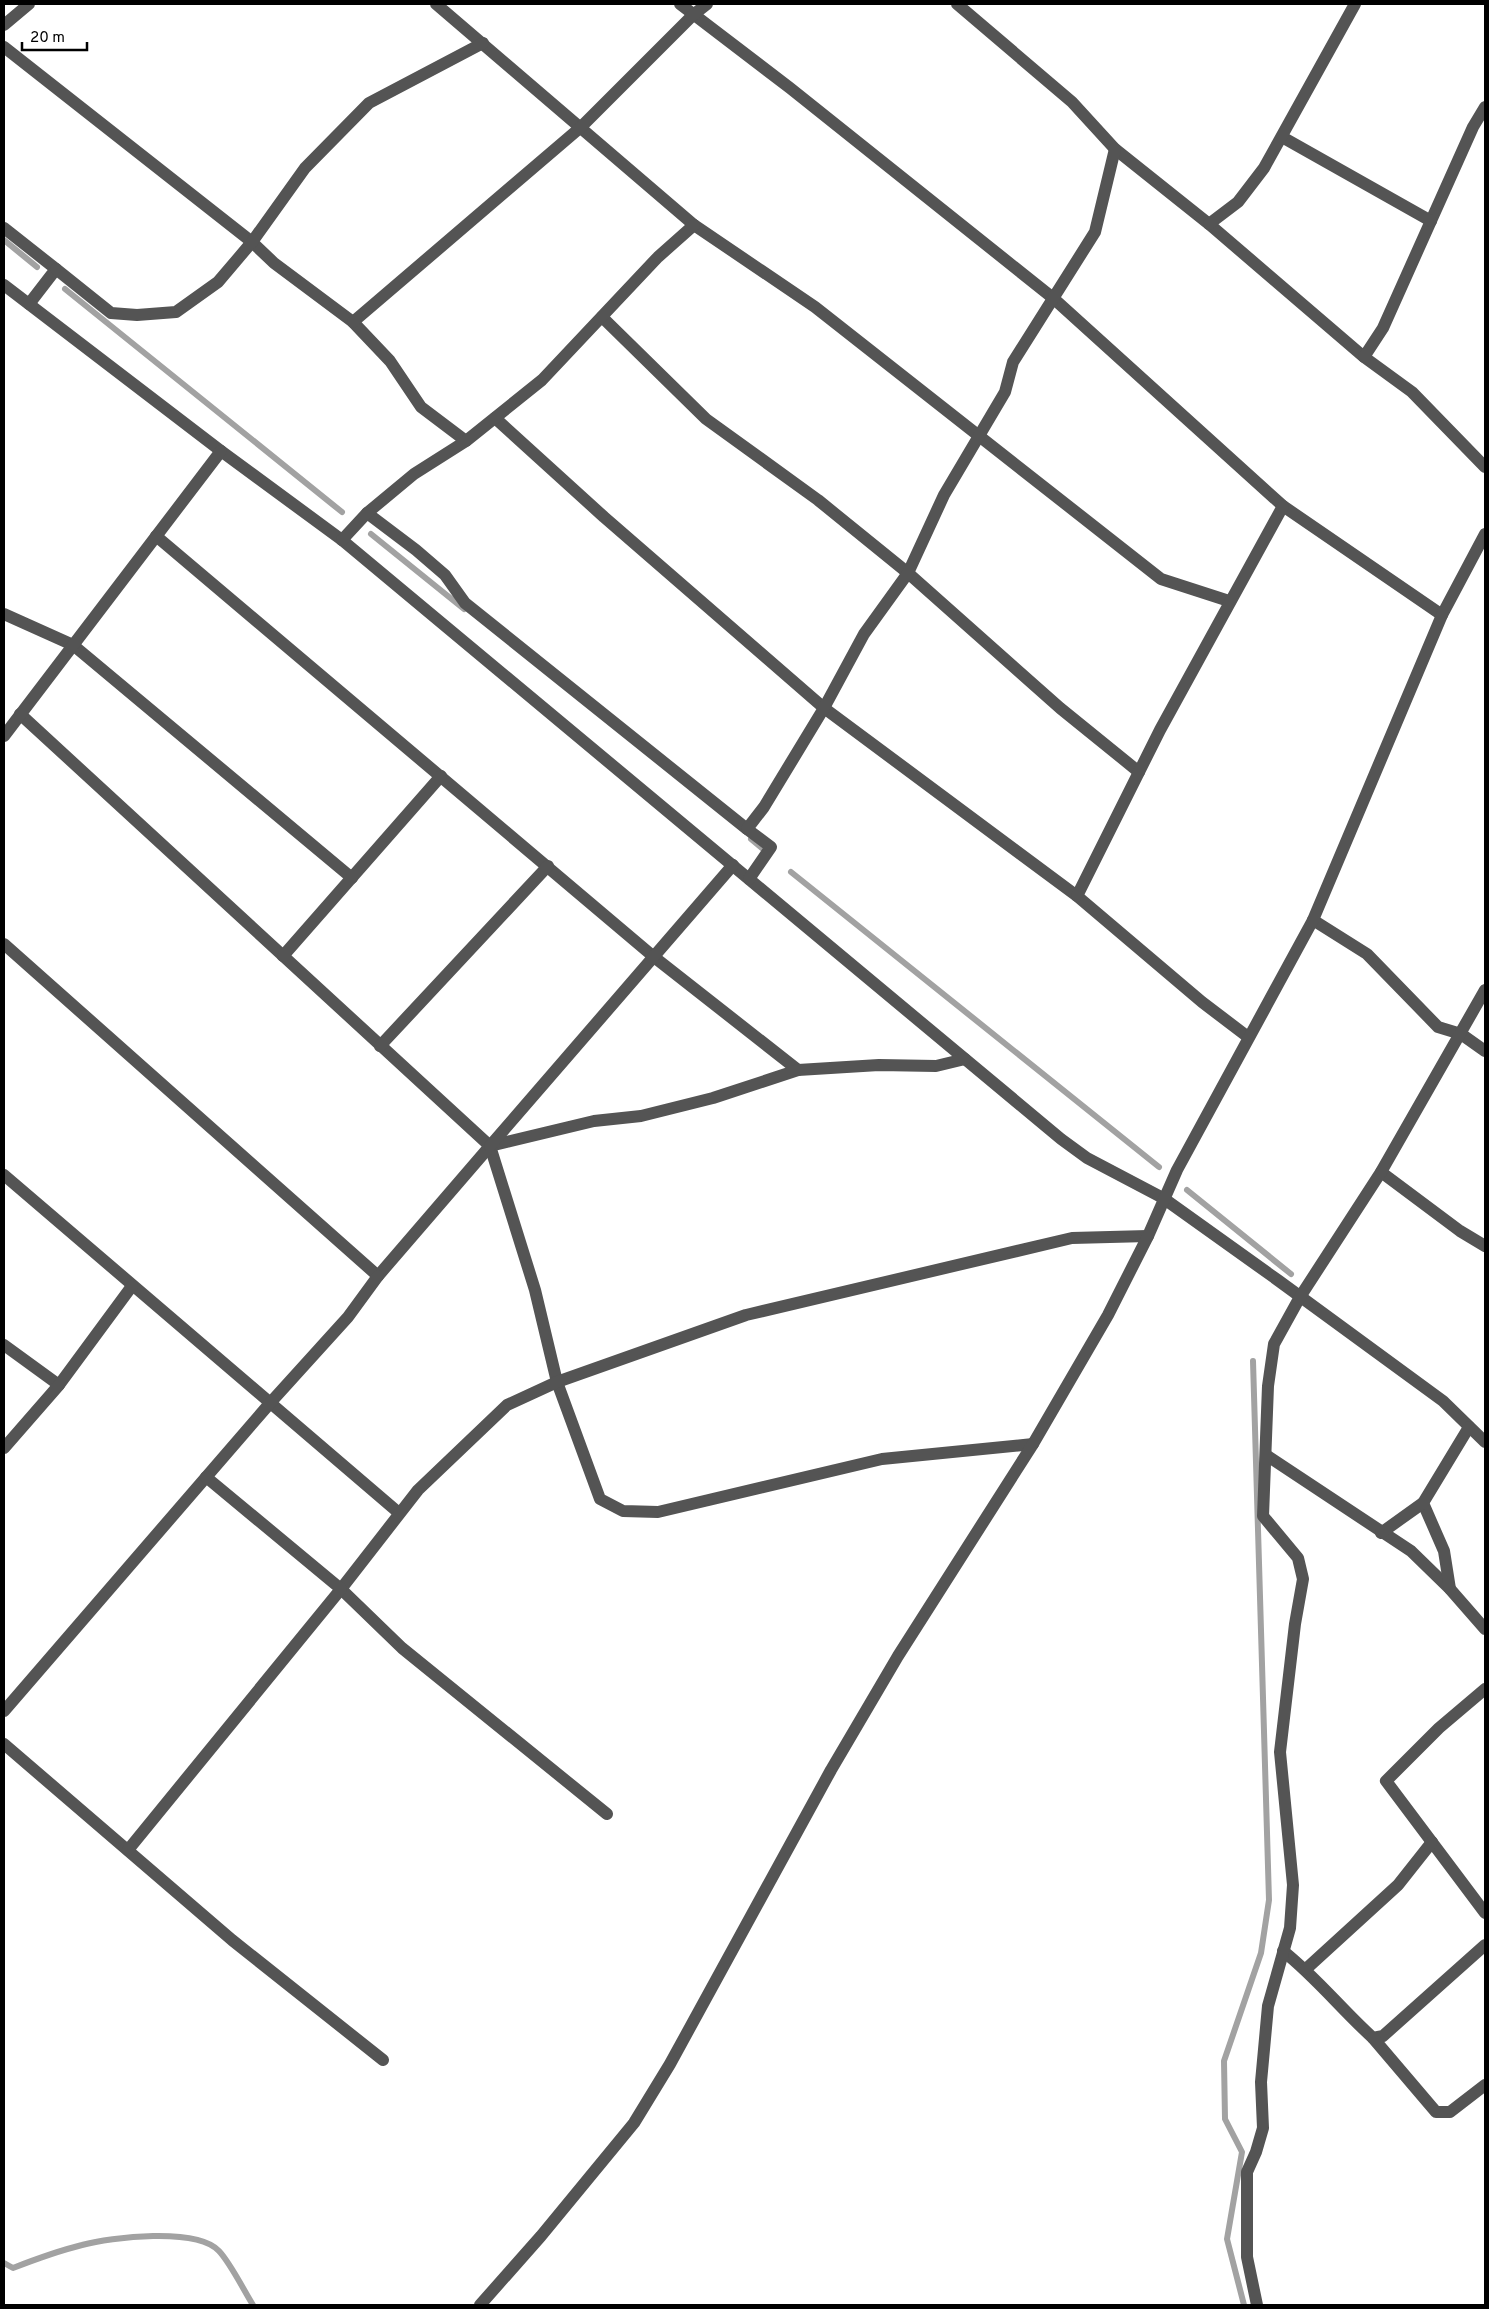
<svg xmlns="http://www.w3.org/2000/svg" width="1489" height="2309" viewBox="0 0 1489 2309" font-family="Overpass,sans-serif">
<rect width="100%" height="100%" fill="#fff"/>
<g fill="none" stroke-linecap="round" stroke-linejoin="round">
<g stroke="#a2a2a2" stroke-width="6">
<path d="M4,240L37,267"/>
<path d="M65,289L342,512"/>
<path d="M371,534L464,609"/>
<path d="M751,839L763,849"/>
<path d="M791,872L1159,1167"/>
<path d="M1187,1190L1291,1274"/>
<path d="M4,2263L13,2268C36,2259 58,2251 82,2245C111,2237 197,2227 219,2251C231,2264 243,2289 253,2305"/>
<path d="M1244,2305L1227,2239L1242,2152L1225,2119L1224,2061L1261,1953L1269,1900L1253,1361"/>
</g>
<g stroke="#545454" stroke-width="12">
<path d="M436,4L694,225L815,307L1161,579L1229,601"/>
<path d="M680,4L790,88L1053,298L1283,506L1442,615"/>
<path d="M957,4L1072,102L1115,149L1209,224L1364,357"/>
<path d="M4,25L29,4"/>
<path d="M4,47L252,242L274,263L353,322L390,361L421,407L466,441"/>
<path d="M1485,107L1473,127L1383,328L1364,357L1412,392L1485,467"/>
<path d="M1282,137L1431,221"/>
<path d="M1209,224L1238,202L1264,168L1355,4"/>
<path d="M4,228L56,269L29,304"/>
<path d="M56,269L111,313L137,315L176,312L218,282L252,242L305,168L369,103L483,43"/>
<path d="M4,285L221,451L342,540L1061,1139L1087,1158L1163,1198L1279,1281L1443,1401L1485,1442"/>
<path d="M602,317L706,419L818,500L908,573L1060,708L1139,772"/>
<path d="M353,322L581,127L693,15L707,4"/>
<path d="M495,418L604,517L824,708L1077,896L1202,1002L1248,1037"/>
<path d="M367,513L416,550L445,575L465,603L747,829"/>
<path d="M156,536L654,957L798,1070"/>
<path d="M342,540L367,513L414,474L466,441L542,380L658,257L694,225"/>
<path d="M4,614L73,645L352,878"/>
<path d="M20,714L490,1146L535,1290L557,1382L600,1499L623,1511L658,1512L882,1459L1033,1444"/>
<path d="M4,736L221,451"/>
<path d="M749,879L771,847L747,829L764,807L824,708L864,634L908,573L944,495L1005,392L1013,362L1095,232L1115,149"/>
<path d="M1077,896L1160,730L1283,506"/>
<path d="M1313,920L1367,954L1438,1027L1461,1034L1485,1051"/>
<path d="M4,944L378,1276L490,1146L594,1121L641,1116L713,1098L798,1070L879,1065L936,1066L965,1059"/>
<path d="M283,956L441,776"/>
<path d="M380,1046L548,866"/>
<path d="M490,1146L733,865"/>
<path d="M1381,1172L1460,1231L1485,1246"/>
<path d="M4,1175L399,1513"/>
<path d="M4,1345L59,1385"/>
<path d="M4,1448L59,1385L132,1286"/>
<path d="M1266,1455L1411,1551L1450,1589L1485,1629"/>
<path d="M1423,1503L1444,1551L1450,1589"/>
<path d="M1381,1533L1423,1503L1469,1427"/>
<path d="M1485,1689L1439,1728L1386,1781L1485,1913"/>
<path d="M4,1711L271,1402L348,1317L378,1276"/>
<path d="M4,1744L232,1940L383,2060"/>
<path d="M607,1814L402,1648L341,1589L418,1490L507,1405L557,1382L746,1315L1072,1238L1148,1236"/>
<path d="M128,1850L341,1589L206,1477"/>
<path d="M1283,1951C1316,1977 1342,2010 1373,2038L1383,2036L1485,1945"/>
<path d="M1306,1969L1398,1885L1432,1842"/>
<path d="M1373,2038L1436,2112H1450L1485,2085"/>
<path d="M480,2305L541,2236L634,2123L670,2064L831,1770L898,1656L1033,1444L1108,1315L1148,1236L1177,1170L1313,920L1442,615L1485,534"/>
<path d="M1257,2305L1247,2257V2172L1256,2152L1263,2128L1261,2082L1268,2006L1290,1928L1293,1885L1280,1752L1295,1624L1303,1579L1298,1558L1263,1516L1268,1386L1274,1344L1300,1297L1381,1172L1485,990"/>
</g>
</g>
<rect width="1489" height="2309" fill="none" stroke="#000000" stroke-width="10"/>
<path d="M22 42v8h65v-8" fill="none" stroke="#000000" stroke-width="2.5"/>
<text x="30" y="42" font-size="15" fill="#000000" stroke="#ffffff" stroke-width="4" paint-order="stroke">20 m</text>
</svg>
